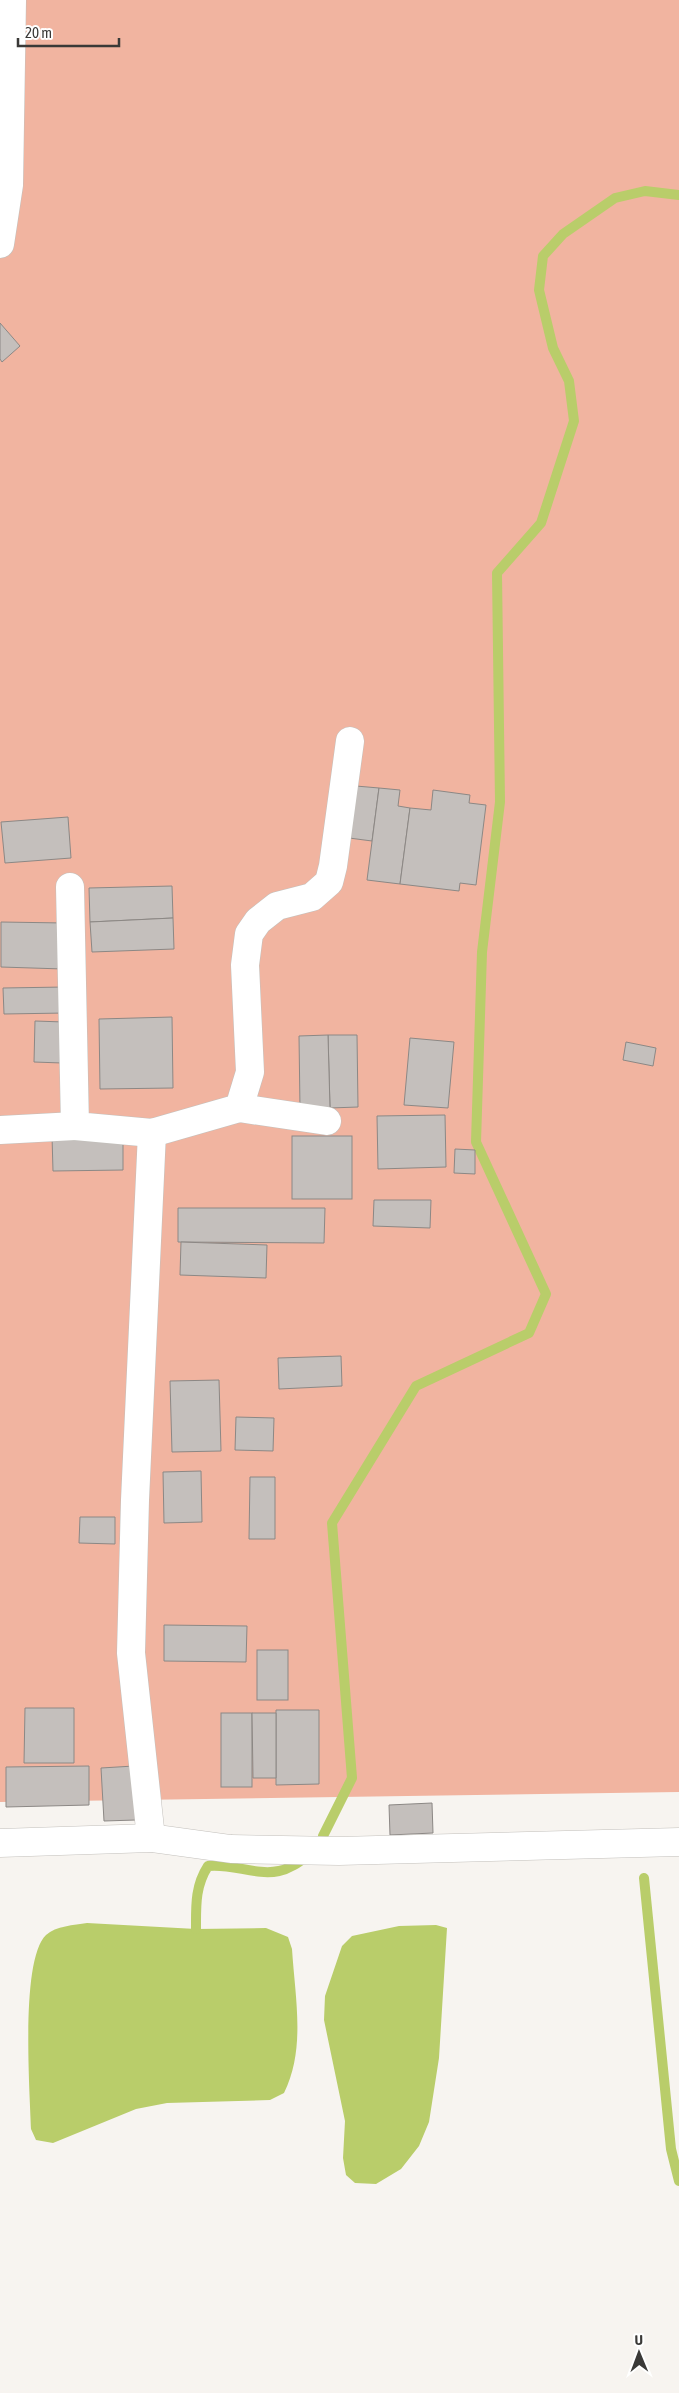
<svg xmlns="http://www.w3.org/2000/svg" width="679" height="2393" viewBox="0 0 679 2393" font-family="'Asap Condensed',sans-serif">
<rect width="100%" height="100%" fill="#f7f4f0"/>
<path fill="#f1b4a0" d="M0,0H679V1792L0,1802Z"/>
<g fill="#b9cd6a">
<path d="M87,1923L196,1929L266,1928L288,1937L292,1949C295,1997 306,2049 284,2093L270,2100L167,2103L136,2109L53,2143L36,2140L31,2129C30,2092 20,1960 46,1935C56,1926 74,1925 87,1923Z"/>
<path d="M436,1925L447,1928L439,2058L429,2122L419,2146L401,2169L376,2184L355,2183L346,2175L343,2158L345,2121L324,2020L325,1996L342,1946L352,1936L399,1926Z"/>
</g>
<g fill="none" stroke-linecap="round" stroke-linejoin="round">
<g stroke="#b9cd6a" stroke-width="10">
<path d="M323,1836L352,1778L332,1523L416,1386L529,1333L546,1294L476,1142L482,952L500,802L497,573L541,523L574,421L569,381L553,348L539,290L543,256L563,234L615,198L645,191L679,195"/>
<path d="M644,1878L671,2149L679,2181"/>
<path d="M196,1929C196,1906 195,1886 208,1866C232,1863 256,1876 279,1871C290,1869 299,1862 307,1856"/>
</g>
</g>
<g fill="#c4bfbc" stroke="#8c8885">
<path d="M0,323L20,346L2,362L0,359Z"/>
<path d="M356,786L379,788L372,841L349,838Z"/>
<path d="M379,788L400,790L398,806L410,808L400,884L367,880Z"/>
<path d="M433,790L470,795L469,803L486,805L476,885L460,883L459,891L400,884L410,808L431,810Z"/>
<path d="M68,817L71,858L5,863L1,822Z"/>
<path d="M172,886L173,918L90,922L89,888Z"/>
<path d="M173,918L174,949L92,952L90,922Z"/>
<path d="M1,922L64,923L63,969L1,967Z"/>
<path d="M65,987V1013L4,1014L3,988Z"/>
<path d="M172,1017L173,1088L100,1089L99,1019Z"/>
<path d="M35,1021L64,1022L62,1063L34,1062Z"/>
<path d="M328,1035H357L358,1107L330,1108Z"/>
<path d="M328,1035L330,1108H300L299,1036Z"/>
<path d="M410,1038L454,1042L448,1108L404,1105Z"/>
<path d="M626,1042L656,1048L653,1066L623,1060Z"/>
<path d="M445,1115L446,1167L378,1169L377,1116Z"/>
<path d="M123,1134V1170L53,1171L52,1136Z"/>
<rect x="292" y="1136" width="60" height="63"/>
<path d="M455,1149L475,1150V1174L454,1173Z"/>
<path d="M374,1200H431L430,1228L373,1226Z"/>
<path d="M178,1208H325L324,1243L178,1242Z"/>
<path d="M181,1242L267,1245L266,1278L180,1275Z"/>
<path d="M341,1356L342,1386L279,1389L278,1358Z"/>
<path d="M219,1380L221,1451L172,1452L170,1381Z"/>
<path d="M236,1417L274,1418L273,1451L235,1450Z"/>
<path d="M201,1471L202,1522L164,1523L163,1472Z"/>
<path d="M250,1477H275V1539H249Z"/>
<path d="M80,1517H115V1544L79,1543Z"/>
<path d="M164,1625L247,1626L246,1662L164,1661Z"/>
<rect x="257" y="1650" width="31" height="50"/>
<path d="M25,1708H74V1763H24Z"/>
<path d="M276,1710H319V1784L276,1785Z"/>
<rect x="221" y="1713" width="31" height="74"/>
<path d="M252,1713H276V1778H253Z"/>
<path d="M89,1766V1805L6,1807V1767Z"/>
<path d="M134,1766L136,1820L104,1821L101,1768Z"/>
<path d="M432,1803L433,1833L390,1835L389,1805Z"/>
</g>
<g fill="none" stroke-linecap="round" stroke-linejoin="round">
<g stroke="#c3c0bc" stroke-width="29">
<g id="minor">
<path d="M0,244L9,185L12,0"/>
<path d="M70,887L75,1126L152,1133L239,1108L250,1072L245,965L249,934L258,921L277,906L312,897L329,882L333,866L350,741"/>
<path d="M239,1108L327,1121"/>
<path d="M0,1130L75,1126"/>
<path d="M151,1838L131,1653L135,1500L152,1133"/>
<path d="M0,1843L151,1838L231,1849L339,1851L679,1842"/>
</g>
</g>
<use href="#minor" stroke="#fff" stroke-width="28"/>
</g>
<g transform="translate(639 2353) rotate(359)" stroke="#ffffff" stroke-width="4" paint-order="stroke">
<path d="M0-4L9 19L0 12L-9 19Z" fill="#3a3937"/>
<text y="-8" font-size="14" font-weight="bold" text-anchor="middle" fill="#3a3937">U</text>
</g>
<path d="M18 38v8h101v-8" fill="none" stroke="#3a3937" stroke-width="2.5"/>
<text x="25" y="38" font-size="15" fill="#3a3937" stroke="#ffffff" stroke-width="4" paint-order="stroke">20 m</text>
</svg>
